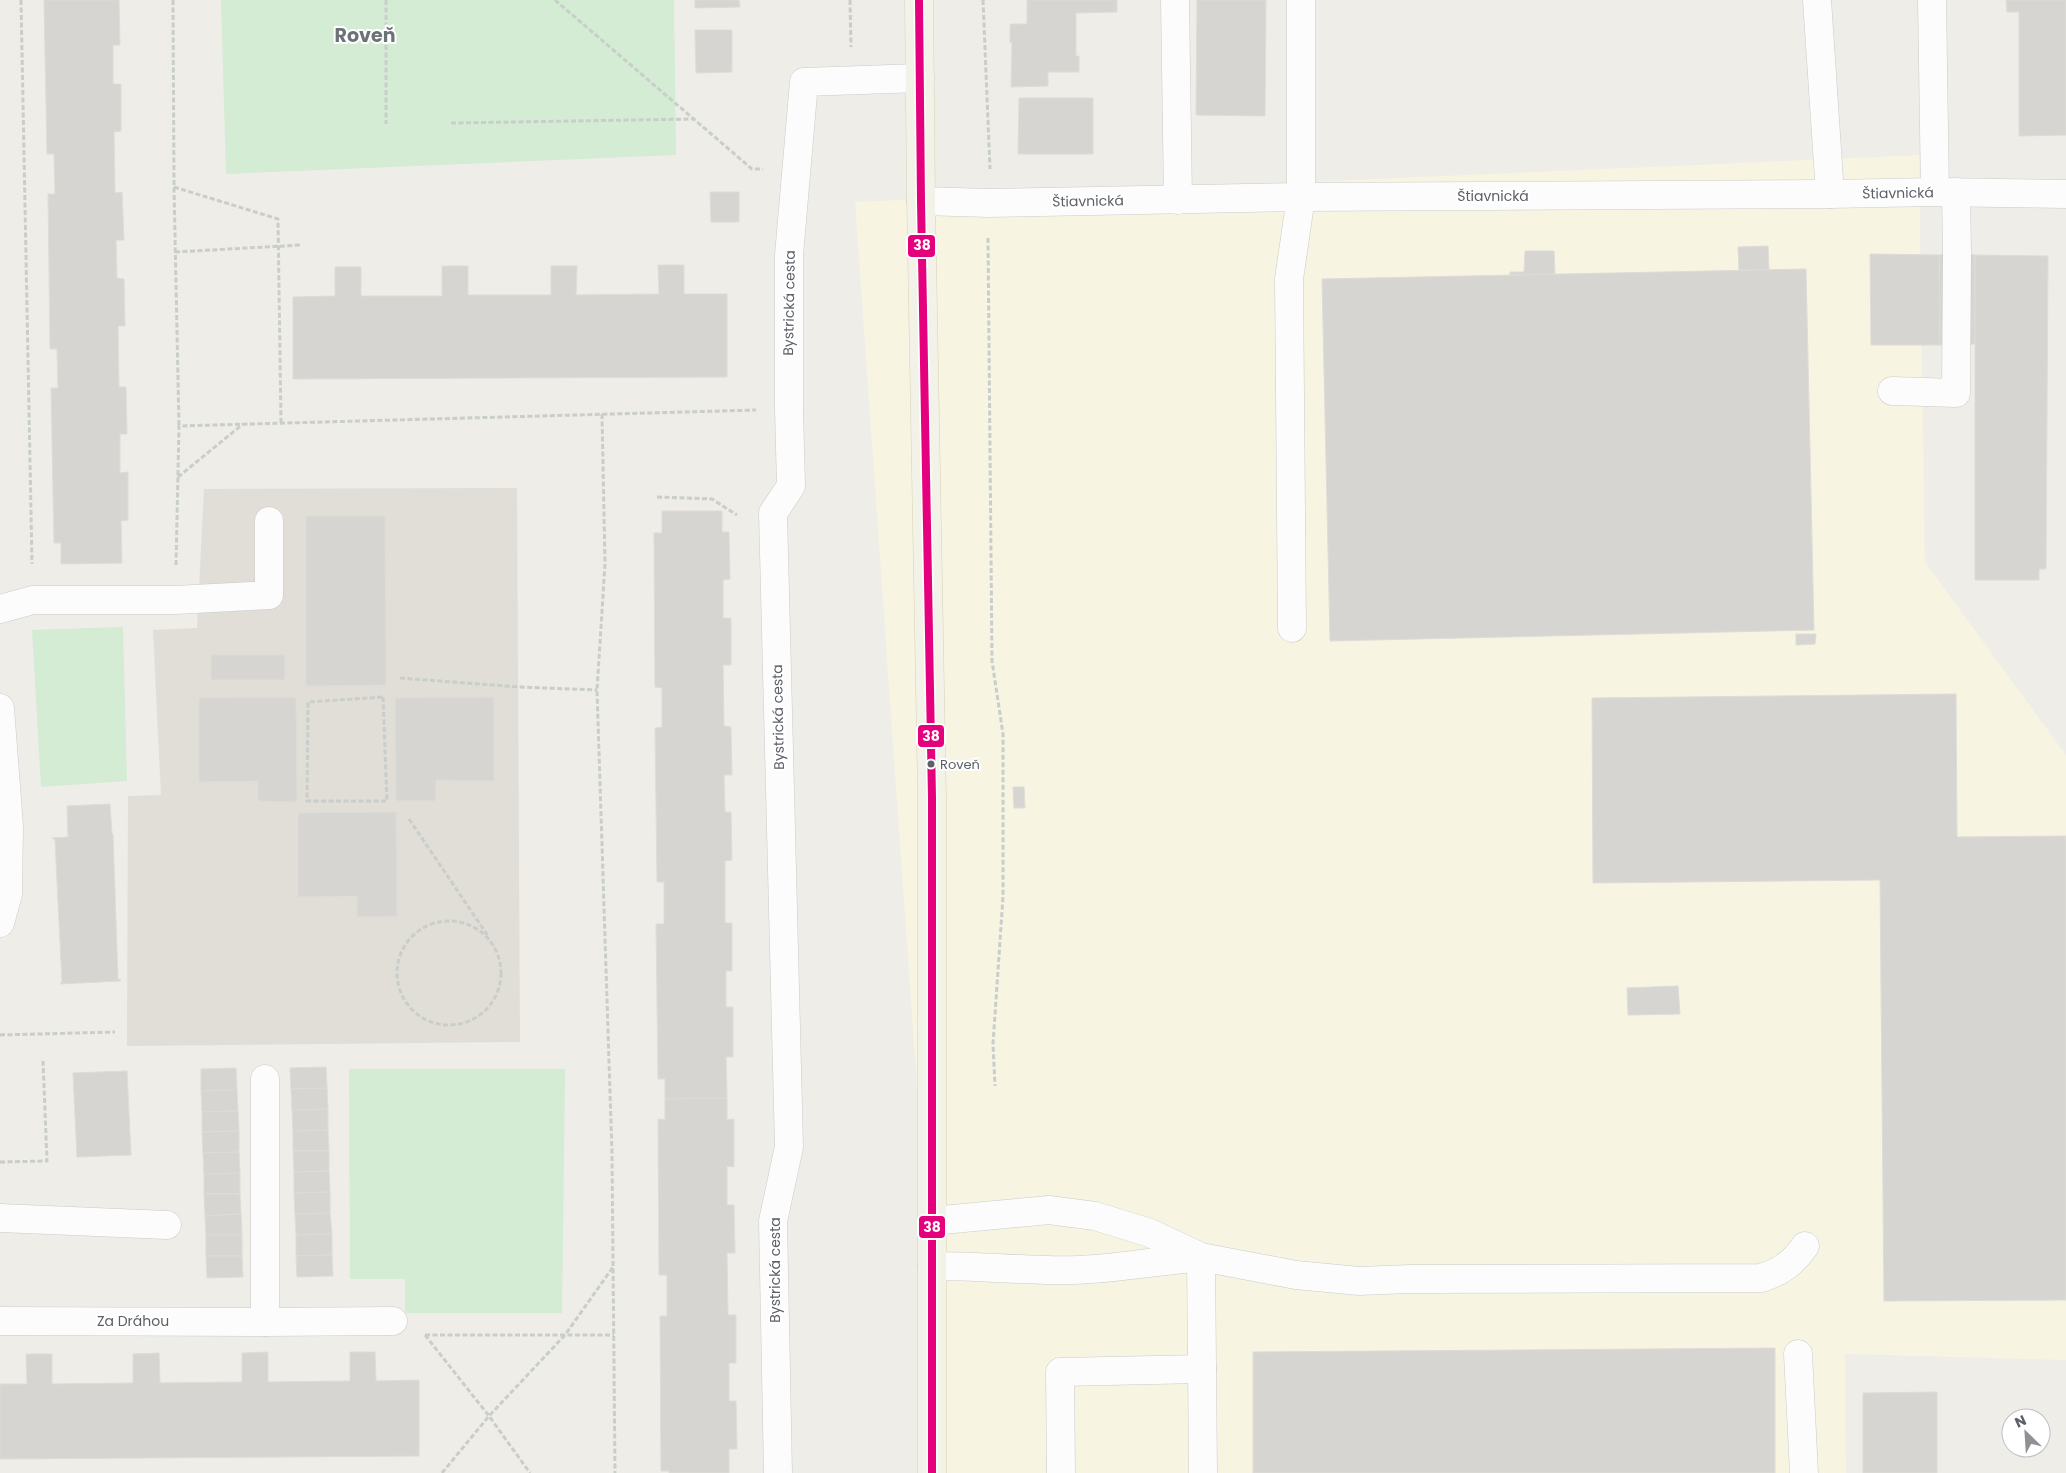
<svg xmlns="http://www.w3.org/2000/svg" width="2066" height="1473" viewBox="0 0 2066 1473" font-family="Poppins,sans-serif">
<rect width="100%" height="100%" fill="#eeede8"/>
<path fill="#f7f4e1" d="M1919,155L1925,562L2066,755V1360L1845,1354L1846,1473H944L855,202Z"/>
<path fill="#e0ded7" d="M517,488L520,1042L127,1046L128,796L161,795L153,630L197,628L204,489Z"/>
<g fill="#d4ebd4">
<path d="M221,0H674L676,155L226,174Z"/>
<path d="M123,627L127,781L41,787L32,630Z"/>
<path d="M565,1069L562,1313H405V1279H350L349,1069Z"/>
</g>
<g fill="#d6d5d2" stroke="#dedcd6">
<path d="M44,0H119L120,45H113V84H121V131L114,132L115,193L122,192L124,240H116L117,278L124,279L125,326H118L119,387H126L127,434H120V473L128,472V520L121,521L122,563L61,564V543H54L51,388H58L57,349H50L48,194H55L54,154H47Z"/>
<path d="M695,0H739L740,7L695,8Z"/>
<path d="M1027,0H1117V12L1076,13V56H1079V72H1048V86L1011,87L1012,42L1010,43V24H1027Z"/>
<path d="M1197,0H1266L1265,116L1196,115Z"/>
<path d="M2006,0H2066V135L2019,136V12H2007Z"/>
<path d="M695,30H732V72L696,73Z"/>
<path d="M1019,98H1093V154H1018Z"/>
<path d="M710,192H739V222H711Z"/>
<path d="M1768,246L1769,270H1739L1738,247Z"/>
<path d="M1525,251H1554L1555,274L1510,275V272H1524Z"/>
<path d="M1870,254L1939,255L1940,345H1871Z"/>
<path d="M1957,254L1975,255V344L1940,345L1939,255Z"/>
<path d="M1975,255L2048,256L2046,569H2039V580H1975Z"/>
<path d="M658,265H684V294H727V377L293,379V297L335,296V267H361V296H442V266H468V295H551V266H577L576,295L659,294Z"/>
<path d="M1806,269L1814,630L1330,641L1322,279Z"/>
<path d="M662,511H722V532H729L730,579L723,580V618H731V665H723L724,726L731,727L732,775H724L725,812H731L732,860L725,861V923H732V971H726V1007H733V1057H726L727,1098L665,1099V1079H658L656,924H664V882H657L655,728L662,727V688L655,687L654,533H662Z"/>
<path d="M306,516H385L386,685L306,686Z"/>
<path d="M1796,634H1816L1815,644L1796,645Z"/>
<rect x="211" y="655" width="74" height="25"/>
<path d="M1956,694L1957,837L2066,836V1300L1884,1301L1880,880L1593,883L1592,698Z"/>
<path d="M296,697L297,802L258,801V781L199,782V698Z"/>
<path d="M494,697V781L436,780V801H396L395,698Z"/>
<path d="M1013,787H1024L1025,808H1014Z"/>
<path d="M110,804L112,834H113L118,980L121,979L120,981L60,984L62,982L55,840L52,838L68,837L67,806Z"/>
<path d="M396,812L397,916L357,917V896L298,897V813Z"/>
<path d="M1678,986L1680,1014L1628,1015L1627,988Z"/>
<path d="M326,1067L327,1088L291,1089L290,1068Z"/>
<path d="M236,1068L237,1090L201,1091V1069Z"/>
<path d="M127,1071L131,1155L77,1157L73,1073Z"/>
<path d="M327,1088L328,1109L292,1110L291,1089Z"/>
<path d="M237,1090L238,1111L202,1112L201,1091Z"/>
<path d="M727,1098V1120L734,1119V1167L727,1166V1205H734L735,1253H727L728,1315H736V1363H729V1401H736L737,1449H729V1473H669V1471H661L660,1316H667V1275H659L658,1119L665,1120V1099Z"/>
<path d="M328,1109V1130L293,1131L292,1110Z"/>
<path d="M238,1111L239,1131L202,1132V1112Z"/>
<path d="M328,1130L329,1151H293V1131Z"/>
<path d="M239,1131V1152L203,1153L202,1132Z"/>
<path d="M293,1151H329V1171L294,1172Z"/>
<path d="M239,1152L240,1173L204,1174L203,1153Z"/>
<path d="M329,1171L330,1192L294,1193V1172Z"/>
<path d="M240,1173V1194H204V1174Z"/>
<path d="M330,1192V1213L295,1214L294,1193Z"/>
<path d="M204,1194H240L241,1214L205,1216Z"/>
<path d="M330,1213L332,1234L296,1235L295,1214Z"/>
<path d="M241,1214L242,1235H206L205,1216Z"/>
<path d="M332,1234V1255L296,1256V1235Z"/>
<rect x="206" y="1235" width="36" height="21"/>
<path d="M332,1255L333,1276L297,1277L296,1256Z"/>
<path d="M206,1256H242L243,1277L207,1278Z"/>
<path d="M1775,1348V1473H1253V1352Z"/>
<path d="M268,1352V1382L350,1381V1352H375L376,1381L419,1380V1456L0,1459V1384H27L26,1354H52V1384L133,1383V1354L159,1353L160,1383L242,1382V1353Z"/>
<path d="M1937,1392V1473H1863V1393Z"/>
</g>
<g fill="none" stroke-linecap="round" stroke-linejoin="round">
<g stroke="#cacbca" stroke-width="29">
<g id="minor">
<path d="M1175,0L1178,200"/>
<path d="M1817,0L1830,194"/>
<path d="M1932,0L1935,192"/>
<path d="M921,201L989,203L1301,197L1830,194L1935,192L2066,194"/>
<path d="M1892,391L1956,393L1957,254L1956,192"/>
<path d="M0,609L33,600H175L269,595V521"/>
<path d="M1292,628L1289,279L1301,197V0"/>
<path d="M0,708L9,826L8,894L0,923"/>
<path d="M0,1218L167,1225"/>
<path d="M932,1221L1049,1210L1095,1216L1150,1233L1201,1257L1296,1275L1359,1281L1410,1279L1761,1278C1781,1272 1793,1263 1805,1246"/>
<path d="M1201,1257L1203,1473"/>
<path d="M932,1266C971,1266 1009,1269 1047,1270C1098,1272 1150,1262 1201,1257"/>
<path d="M0,1321L265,1322V1079"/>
<path d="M265,1322L393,1321"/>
<path d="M1798,1354L1804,1473"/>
<path d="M778,1473L773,1221L789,1147L773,513L791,486L789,409V255L804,82L920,78"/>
<path d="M1061,1473L1060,1372L1202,1369"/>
</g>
</g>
<g stroke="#d8d1b3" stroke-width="29">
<path id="major" d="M919,0L921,201L932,798V1473"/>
</g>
<g stroke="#c9cecb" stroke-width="3" stroke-dasharray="5 2.5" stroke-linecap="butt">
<path d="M21,0L32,564"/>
<path d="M173,0L174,187L179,426"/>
<path d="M386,0V124"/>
<path d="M555,0L752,169H763"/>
<path d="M850,0L851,47"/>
<path d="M983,0L990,169"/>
<path d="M451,123L695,119"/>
<path d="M174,187L278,219L281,423"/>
<path d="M988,238L992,661L1003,734V897L993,1044L995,1086"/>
<path d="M175,252L301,245"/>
<path d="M602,414L605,564L597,690L612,1154L615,1473"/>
<path d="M178,477L243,424"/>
<path d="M657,497L712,499L737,515"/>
<path d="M176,565L179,426L756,410"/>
<path d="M400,678L519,687L597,690"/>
<path d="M383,697L387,801H307L308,702Z"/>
<path d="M409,819L488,936"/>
<circle cx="449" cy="973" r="52"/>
<path d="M0,1035L115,1032"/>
<path d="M0,1162L47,1161L43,1061"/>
<path d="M425,1335H614"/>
<path d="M425,1335L489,1416L530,1473"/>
<path d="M442,1473L489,1416L565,1335L613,1267"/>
</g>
<use href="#minor" stroke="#fcfcfc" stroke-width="28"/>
<use href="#major" stroke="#f3f2e8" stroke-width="28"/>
<g stroke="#fff" stroke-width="11">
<path id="bus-1" d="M919,0L921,201L932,798V1473"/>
</g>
<use href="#bus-1" stroke="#e5007d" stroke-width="8"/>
</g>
<circle fill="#5c6067" stroke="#fff" stroke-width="2" cx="931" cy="764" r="4.5"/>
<g text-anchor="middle" stroke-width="4" stroke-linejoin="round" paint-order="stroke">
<g font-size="13" fill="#5c6067" stroke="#fff" text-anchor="start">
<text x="940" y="769">Roveň</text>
</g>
<g font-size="14" fill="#5c6067" stroke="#fff">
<text transform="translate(1898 193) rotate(-1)" y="5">Štiavnická</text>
<text x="1493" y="201">Štiavnická</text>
<text transform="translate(1088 201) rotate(-1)" y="5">Štiavnická</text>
<text transform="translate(789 303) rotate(-89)" y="5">Bystrická cesta</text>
<text transform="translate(778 717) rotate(-91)" y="5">Bystrická cesta</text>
<text transform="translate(775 1270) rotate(-90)" y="5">Bystrická cesta</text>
<text x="133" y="1326">Za Dráhou</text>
</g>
<g font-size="19" font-weight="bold" fill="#6d7279" stroke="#fff">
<text x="365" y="42">Roveň</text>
</g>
</g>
<g stroke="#fff" stroke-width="2">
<rect x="907" y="234" width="29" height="24" rx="5" fill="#e5007d"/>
<rect x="917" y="724" width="28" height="24" rx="5" fill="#e5007d"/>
<rect x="918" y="1215" width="28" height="24" rx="5" fill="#e5007d"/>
</g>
<g font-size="14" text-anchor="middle" font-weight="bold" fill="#fff">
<text x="922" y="250">38</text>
<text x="931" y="741">38</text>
<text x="932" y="1232">38</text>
</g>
<g transform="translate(2026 1433) rotate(335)"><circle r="24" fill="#ffffff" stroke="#bebfc2"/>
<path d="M0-4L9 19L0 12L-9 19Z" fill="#8f9194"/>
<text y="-8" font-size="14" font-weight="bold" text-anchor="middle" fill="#5c6067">N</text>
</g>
</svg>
